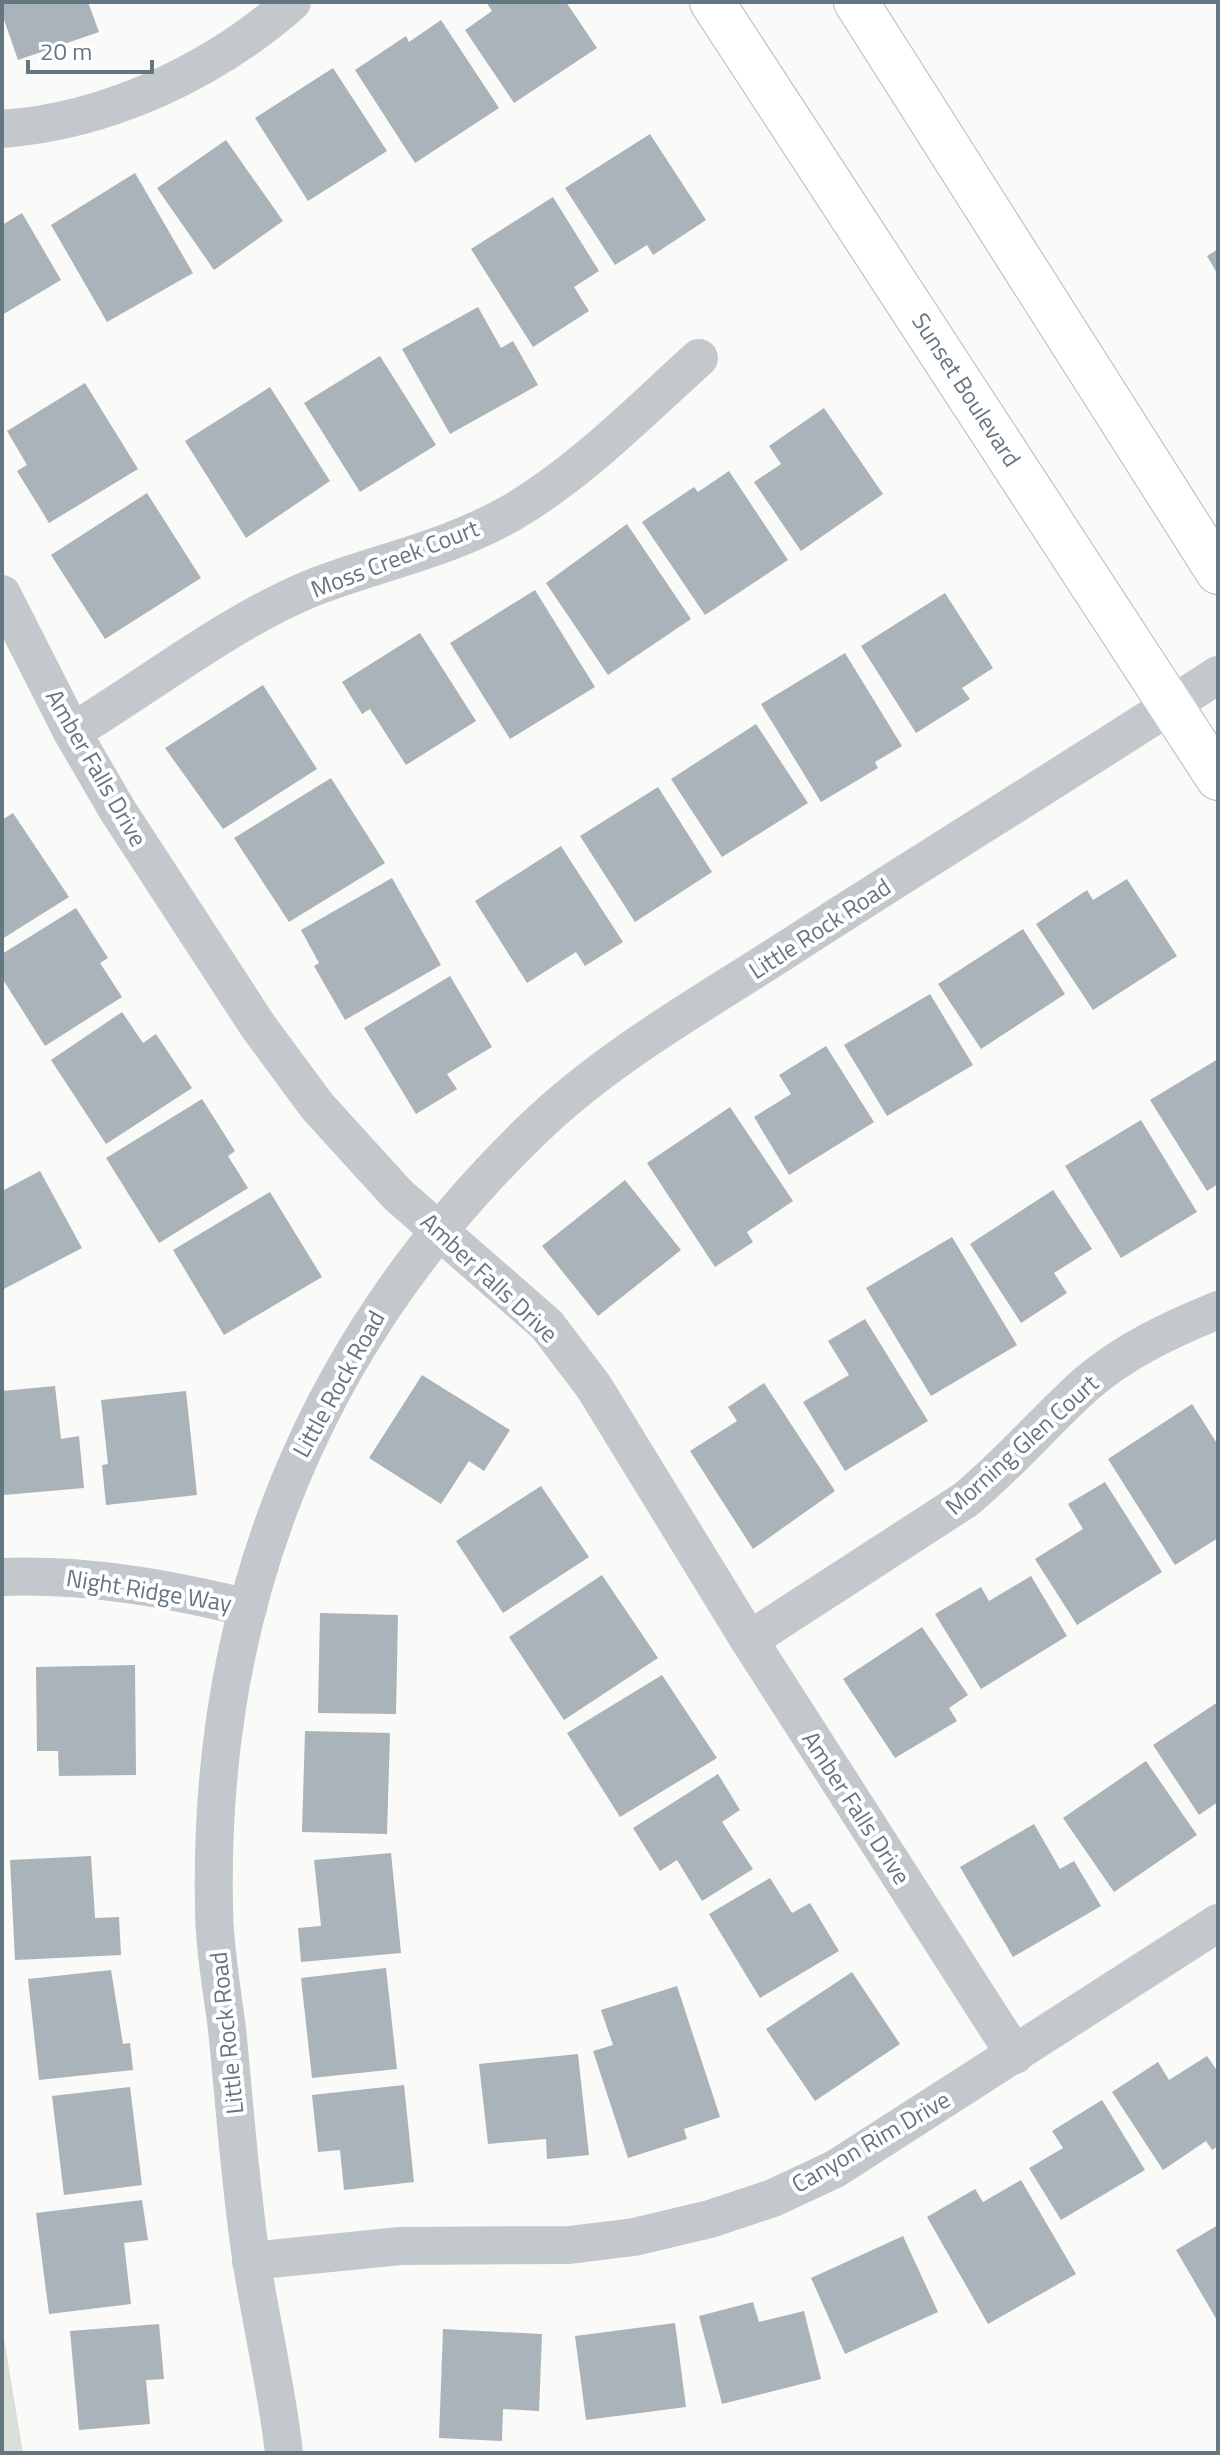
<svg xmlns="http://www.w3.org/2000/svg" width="1220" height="2455" viewBox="0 0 1220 2455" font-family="'Titillium Web',sans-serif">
<rect width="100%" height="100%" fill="#fafaf8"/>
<path fill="#dadfd7" d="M2,2327L23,2453H2Z"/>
<g fill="#aab3b9">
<path d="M2,2H88L99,32L18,60L2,14Z"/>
<path d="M486,2H566L597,48L514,103L465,30L492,11Z"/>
<path d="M441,20L499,108L415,163L355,70L406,36L409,42Z"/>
<path d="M333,68L387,151L308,201L255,118Z"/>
<path d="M650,134L706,220L653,255L647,245L615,265L565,188Z"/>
<path d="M226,140L283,221L214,270L157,188Z"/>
<path d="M135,173L193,273L107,322L51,225Z"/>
<path d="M553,197L599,271L574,287L589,311L533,347L471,249Z"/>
<path d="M22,213L61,280L2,315V225Z"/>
<path d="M1218,249V275L1207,256Z"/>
<path d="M478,307L501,348L513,341L538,385L450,434L402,349Z"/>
<path d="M380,356L436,445L360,492L304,403Z"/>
<path d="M85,383L138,469L49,523L17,471L27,465L7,431Z"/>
<path d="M270,387L330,481L246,538L185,441Z"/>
<path d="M824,408L883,494L801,551L754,482L781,464L769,446Z"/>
<path d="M729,471L788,560L705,615L642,522L694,487L698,492Z"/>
<path d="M147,493L201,578L105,639L51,555Z"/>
<path d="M627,524L691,619L608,675L546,583Z"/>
<path d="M535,590L595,687L510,739L450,643Z"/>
<path d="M945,593L993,668L962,688L970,699L916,733L861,646Z"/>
<path d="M420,633L476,721L406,765L370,709L362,714L342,682Z"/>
<path d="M845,653L902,746L875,762L878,768L821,802L761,704Z"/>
<path d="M263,685L317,769L223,829L165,748Z"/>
<path d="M756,724L808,803L722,857L671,779Z"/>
<path d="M331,778L385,863L289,922L234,838Z"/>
<path d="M658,787L712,872L635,922L580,836Z"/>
<path d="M13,813L69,897L2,939V820Z"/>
<path d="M561,846L623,942L585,966L576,952L527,983L475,901Z"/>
<path d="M392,878L441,965L345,1020L314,966L319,963L301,930Z"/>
<path d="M1127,879L1177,956L1093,1010L1036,924L1087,890L1093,900Z"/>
<path d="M76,908L108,958L100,963L122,997L45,1046L2,978V954Z"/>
<path d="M1023,929L1065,994L981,1049L938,984Z"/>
<path d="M450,976L492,1047L447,1074L457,1089L416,1114L364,1028Z"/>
<path d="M930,994L973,1065L887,1116L844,1045Z"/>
<path d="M122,1012L143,1043L156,1034L192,1088L106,1144L51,1060Z"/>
<path d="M826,1046L874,1122L789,1175L754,1117L791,1094L779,1075Z"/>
<path d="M1218,1059V1184L1207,1191L1150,1100Z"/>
<path d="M202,1099L235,1151L228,1156L248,1188L159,1243L106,1158Z"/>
<path d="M730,1107L793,1201L747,1232L753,1242L715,1267L647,1163Z"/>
<path d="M1141,1120L1197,1212L1121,1258L1065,1166Z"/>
<path d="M40,1171L82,1248L2,1290V1191Z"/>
<path d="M625,1180L681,1250L598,1316L542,1246Z"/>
<path d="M1053,1190L1092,1249L1054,1273L1067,1293L1021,1323L970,1244Z"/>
<path d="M270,1192L322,1277L224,1335L173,1250Z"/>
<path d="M952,1237L1017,1345L931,1396L866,1288Z"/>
<path d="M865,1319L928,1421L845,1471L803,1402L849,1375L828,1341Z"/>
<path d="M422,1375L510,1430L484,1471L469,1461L441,1504L369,1458Z"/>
<path d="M764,1383L835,1491L753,1549L690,1451L737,1421L728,1407Z"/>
<path d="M55,1386L61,1439L79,1436L84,1488L4,1495L2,1391Z"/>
<path d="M186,1391L197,1495L106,1505L102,1465L108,1464L101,1400Z"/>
<path d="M1192,1404L1218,1445V1538L1175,1565L1108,1459Z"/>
<path d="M1105,1482L1162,1572L1077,1625L1035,1559L1083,1529L1068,1504Z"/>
<path d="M541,1486L589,1557L503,1613L456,1541Z"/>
<path d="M602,1575L658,1658L564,1720L509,1637Z"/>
<path d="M1031,1576L1067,1636L981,1689L935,1614L981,1587L989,1601Z"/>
<path d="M320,1613L398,1615L396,1714L318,1713Z"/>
<path d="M922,1627L968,1695L949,1708L957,1721L895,1758L843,1679Z"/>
<path d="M135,1665L136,1775L59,1776L58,1751H37L36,1667Z"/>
<path d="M662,1675L717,1758L620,1817L567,1733Z"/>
<path d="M1218,1702V1802L1199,1815L1153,1745Z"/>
<path d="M305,1731L390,1733L387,1834L302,1832Z"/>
<path d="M1146,1761L1197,1835L1114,1892L1063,1818Z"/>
<path d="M718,1774L740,1810L722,1822L753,1869L702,1901L677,1860L660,1871L633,1828Z"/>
<path d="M1034,1824L1060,1869L1074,1861L1101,1906L1013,1957L960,1867Z"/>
<path d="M391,1853L401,1953L301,1962L298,1928L321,1926L314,1860Z"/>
<path d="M91,1856L95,1918L119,1917L121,1955L15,1960L10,1860Z"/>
<path d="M770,1878L792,1913L810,1903L839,1951L760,1998L709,1914Z"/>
<path d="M386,1968L397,2069L312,2078L301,1978Z"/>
<path d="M111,1970L123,2044L130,2043L133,2070L39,2080L28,1979Z"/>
<path d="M852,1972L900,2044L815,2101L766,2029Z"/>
<path d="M677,1986L720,2117L684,2129L687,2139L628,2158L593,2051L613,2045L601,2010Z"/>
<path d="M578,2054L589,2155L547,2159L546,2139L488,2144L479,2064Z"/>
<path d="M1207,2056L1218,2072V2146L1212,2150L1206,2141L1163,2170L1112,2092L1158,2062L1169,2080Z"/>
<path d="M404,2085L414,2182L344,2190L340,2150L318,2152L312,2095Z"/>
<path d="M130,2087L142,2185L64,2195L52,2096Z"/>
<path d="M1102,2100L1145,2170L1061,2220L1029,2168L1063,2148L1052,2131Z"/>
<path d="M1021,2180L1076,2274L988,2324L927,2217L975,2189L983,2202Z"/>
<path d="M142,2200L148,2240L124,2243L131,2304L49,2314L36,2213Z"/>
<path d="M1218,2225V2322L1176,2250Z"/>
<path d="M903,2236L938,2312L845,2354L811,2278Z"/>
<path d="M753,2302L759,2322L804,2311L821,2379L722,2404L699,2316Z"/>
<path d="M675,2323L686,2407L586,2420L575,2336Z"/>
<path d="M159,2324L164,2379L146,2380L150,2424L79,2430L70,2331Z"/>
<path d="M443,2329L542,2334L539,2411L503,2409L502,2441L439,2438Z"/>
</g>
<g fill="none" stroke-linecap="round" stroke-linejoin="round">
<g stroke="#b3babf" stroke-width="46">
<g id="secondary">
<path d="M712,2L1218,778"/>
<path d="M856,2L1218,572"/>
</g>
</g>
<g stroke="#c3c8cc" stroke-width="38">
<path d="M2,129C108,121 213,72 292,2"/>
<path d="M2,594L72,732L118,811L258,1026L317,1106L398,1195L547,1325L594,1387L749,1640L1015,2055"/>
<path d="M72,732C148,686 231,621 312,588C379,562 448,549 511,513C580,473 640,411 699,358"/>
<path d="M2,1577C87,1574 166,1588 248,1608"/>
<path d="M749,1640L965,1500C1008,1465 1044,1422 1085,1385C1124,1351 1171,1329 1218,1310"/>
<path d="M251,2261L401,2246L569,2245L634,2237L710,2219L773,2198L835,2169L1218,1923"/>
<path d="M284,2453C277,2390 262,2327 252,2264C240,2187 235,2107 227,2029C222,1989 214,1947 214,1906C208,1602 314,1340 533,1129C605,1059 697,1007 781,953C926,859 1073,769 1218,675"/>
</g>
<use href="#secondary" stroke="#fff" stroke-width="44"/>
</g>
<g text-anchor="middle" stroke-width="8" stroke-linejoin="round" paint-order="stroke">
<g font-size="24" fill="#657683" stroke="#fff">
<text transform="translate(966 390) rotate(57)" y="8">Sunset Boulevard</text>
<text transform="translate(395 559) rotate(-21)" y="8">Moss Creek Court</text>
<text transform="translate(96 768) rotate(60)" y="8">Amber Falls Drive</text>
<text transform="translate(820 929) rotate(-33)" y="8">Little Rock Road</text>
<text transform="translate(489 1278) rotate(43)" y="8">Amber Falls Drive</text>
<text transform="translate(339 1384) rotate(-61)" y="8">Little Rock Road</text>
<text transform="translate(1022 1445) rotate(-42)" y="8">Morning Glen Court</text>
<text transform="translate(149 1591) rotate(9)" y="8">Night Ridge Way</text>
<text transform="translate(856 1808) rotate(57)" y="8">Amber Falls Drive</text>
<text transform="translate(227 2033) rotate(-96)" y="8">Little Rock Road</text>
<text transform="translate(871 2142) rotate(-30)" y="8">Canyon Rim Drive</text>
</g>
</g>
<rect width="1220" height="2455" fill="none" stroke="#657683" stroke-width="8"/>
<path d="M28 60v12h124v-12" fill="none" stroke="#657683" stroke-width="4"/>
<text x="40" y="60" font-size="24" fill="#657683" stroke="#ffffff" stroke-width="6" paint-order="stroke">20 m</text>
</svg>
